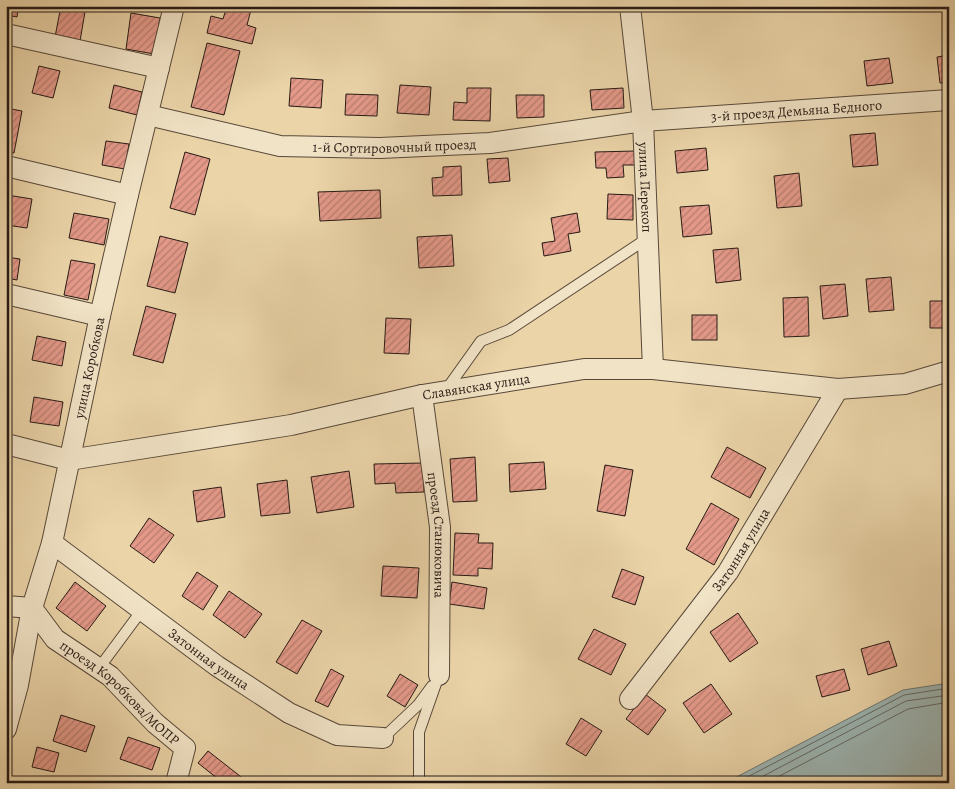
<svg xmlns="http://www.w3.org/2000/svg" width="955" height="789" viewBox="0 0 955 789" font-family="Alegreya,serif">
<defs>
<pattern id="building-hatch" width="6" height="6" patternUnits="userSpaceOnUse" patternTransform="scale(1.25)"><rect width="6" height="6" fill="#e49989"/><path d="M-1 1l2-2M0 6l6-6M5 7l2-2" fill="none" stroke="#b97c6f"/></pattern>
</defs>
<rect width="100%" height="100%" fill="#ead4a8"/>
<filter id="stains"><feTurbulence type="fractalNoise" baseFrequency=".004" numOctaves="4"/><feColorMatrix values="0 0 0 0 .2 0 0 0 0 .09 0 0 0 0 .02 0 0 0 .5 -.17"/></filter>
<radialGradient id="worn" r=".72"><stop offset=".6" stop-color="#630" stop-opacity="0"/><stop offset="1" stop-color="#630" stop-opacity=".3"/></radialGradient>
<path fill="#9cb5b3" stroke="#6d7773" d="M949,683V781L944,783H725L903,690Z"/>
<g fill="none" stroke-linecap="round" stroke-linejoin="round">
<g stroke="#626864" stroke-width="1">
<path d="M736,783L904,695L949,688"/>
<path d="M750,783L906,701L949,695"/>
<path d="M766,783L908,709L949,702"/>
</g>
</g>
<g fill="url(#building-hatch)" stroke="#271a14">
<path d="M6,6H19L17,17L6,15Z"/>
<path d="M61,6H86L80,41L55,37Z"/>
<path d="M227,6H252L247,25L256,28L252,44L207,33L211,16L223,19Z"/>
<path d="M131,13L160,18L154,54L126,49Z"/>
<path d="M207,43L240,51L224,115L191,107Z"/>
<path d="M949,55V82L940,83L937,57Z"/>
<path d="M889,58L893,83L867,86L864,61Z"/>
<path d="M39,66L60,71L53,98L32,93Z"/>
<path d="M291,78L323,80L321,108L289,106Z"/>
<path d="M114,85L142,92L137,115L109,108Z"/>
<path d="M400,85L431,87L429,115L397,113Z"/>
<path d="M467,88H491L490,121L453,120L454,102L467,103Z"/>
<path d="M623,88L624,108L592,110L590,90Z"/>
<path d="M346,94L378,95L377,116L345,115Z"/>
<path d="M516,95H544V117L517,118Z"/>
<path d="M6,108L22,111L14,153L6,152Z"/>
<path d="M875,133L878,165L853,167L850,135Z"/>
<path d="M106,141L129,144L125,169L102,165Z"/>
<path d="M706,148L708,170L677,173L675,151Z"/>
<path d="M635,151V165H623L624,177L607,178L606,168H596L595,152Z"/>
<path d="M185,152L210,159L195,215L170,208Z"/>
<path d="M508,158L510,181L489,183L487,159Z"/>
<path d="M461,166L462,195L433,196L432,178L443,177V167Z"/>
<path d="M799,173L802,206L777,208L774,176Z"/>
<path d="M380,190L381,218L320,221L318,192Z"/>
<path d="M608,194L633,195V220L607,219Z"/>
<path d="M7,195L32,199L27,228L6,225Z"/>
<path d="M709,205L712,234L683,237L680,207Z"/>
<path d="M74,213L109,219L104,245L69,238Z"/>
<path d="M577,213L580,232L568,234L571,251L544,256L542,243L555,241L551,218Z"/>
<path d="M452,235L454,266L419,268L417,237Z"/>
<path d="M160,236L188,243L175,293L147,286Z"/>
<path d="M738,248L741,280L716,283L713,250Z"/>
<path d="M6,257L20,259L17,280L6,278Z"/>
<path d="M71,260L95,264L88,300L64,295Z"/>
<path d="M891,277L894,310L869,312L866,279Z"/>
<path d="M845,284L848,316L823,319L820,286Z"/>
<path d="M945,289H949V328H930V301H945Z"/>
<path d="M808,297L809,336L784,337L783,298Z"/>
<path d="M146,306L176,314L163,363L133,355Z"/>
<rect x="692" y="315" width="25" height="25"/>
<path d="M386,318L411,319L409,354L384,353Z"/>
<path d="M37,336L66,342L62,366L32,360Z"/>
<path d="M34,397L63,402L59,426L30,422Z"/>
<path d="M727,447L766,468L750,498L711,477Z"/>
<path d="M475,457L477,501L453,502L450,459Z"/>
<path d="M544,462L546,489L510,492L509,464Z"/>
<path d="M423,463L424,492L396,493L395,483L375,484L374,464Z"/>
<path d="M605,465L633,470L625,516L597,511Z"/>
<path d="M349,471L354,507L317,513L311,477Z"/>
<path d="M287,480L290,513L261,516L257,484Z"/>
<path d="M221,487L225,517L197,522L193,491Z"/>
<path d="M711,503L739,519L714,565L686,549Z"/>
<path d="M149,518L174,535L154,563L130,546Z"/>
<path d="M455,533L479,534L478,543H493L492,569L478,568V576L453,575Z"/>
<path d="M383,566L419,568L417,598L381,596Z"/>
<path d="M622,569L644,577L635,605L612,597Z"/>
<path d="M197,572L218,586L203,610L182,596Z"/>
<path d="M75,582L106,606L87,631L56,608Z"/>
<path d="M452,582L487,588L484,609L449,604Z"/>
<path d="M229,591L262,614L245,638L213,615Z"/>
<path d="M738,613L758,643L730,662L710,632Z"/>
<path d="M302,620L322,631L297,674L276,662Z"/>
<path d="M594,629L626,644L611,675L578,659Z"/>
<path d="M889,641L897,666L868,675L861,649Z"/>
<path d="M331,669L344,676L328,707L315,701Z"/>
<path d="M844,669L850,690L822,697L816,676Z"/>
<path d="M400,674L418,685L405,707L387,696Z"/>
<path d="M711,684L732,714L704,733L683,703Z"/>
<path d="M645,694L666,710L648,735L626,719Z"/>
<path d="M61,715L95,726L86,752L53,741Z"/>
<path d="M581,718L602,731L586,756L566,744Z"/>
<path d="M128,737L160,748L152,770L120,759Z"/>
<path d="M37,747L59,753L54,772L32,767Z"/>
<path d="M208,751L245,780L243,783H223L198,763Z"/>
</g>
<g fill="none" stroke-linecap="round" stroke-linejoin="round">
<g stroke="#584839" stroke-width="12">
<g id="lane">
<path d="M446,390L481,341L509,330L648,238"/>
<path d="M99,668L142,610"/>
<path d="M383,738L418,705L432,686"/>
<path d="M419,783V732L439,675"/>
</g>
</g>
<g stroke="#584839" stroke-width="22">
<g id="street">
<path id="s1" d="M630,6L643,121L653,369"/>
<path d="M6,34L159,68"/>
<path id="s2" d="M148,115L280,146L380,148L490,143L643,121L949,100"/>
<path d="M6,166L128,195"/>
<path d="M6,294L100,316"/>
<path id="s3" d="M422,395L440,527L439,675"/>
<path id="s4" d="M6,444L69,460L291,425L422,395L584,369H653L838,389L905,384L949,371"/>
<path id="s5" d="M52,543L217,666L289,713L337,735L383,738"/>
<path id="s6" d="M6,606L32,608L55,639L110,676L155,723L185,748L176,783"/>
<path id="s7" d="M630,699L728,572L838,389"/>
<path id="s8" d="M6,729L18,685L32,608L52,543L100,316L128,195L174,6"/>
</g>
</g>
<use href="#lane" stroke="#f1e3c6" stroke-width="10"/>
<use href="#street" stroke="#f1e3c6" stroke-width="20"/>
</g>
<g text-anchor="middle" stroke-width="4" stroke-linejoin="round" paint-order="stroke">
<g font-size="14" fill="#271a14" stroke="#f1e3c6">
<text dy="5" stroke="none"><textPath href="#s2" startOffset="654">3-й проезд Демьяна Бедного</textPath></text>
<text dy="5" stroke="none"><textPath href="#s2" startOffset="250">1-й Сортировочный проезд</textPath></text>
<text dy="5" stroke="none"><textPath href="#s1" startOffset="182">улица Перекоп</textPath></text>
<text dy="5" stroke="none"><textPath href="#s8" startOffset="371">улица Коробкова</textPath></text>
<text dy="5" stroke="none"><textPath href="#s4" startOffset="479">Славянская улица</textPath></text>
<text dy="5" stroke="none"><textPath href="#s3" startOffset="141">проезд Станюковича</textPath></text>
<text dy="5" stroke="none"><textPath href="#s7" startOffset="186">Затонная улица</textPath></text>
<text dy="5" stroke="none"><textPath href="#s5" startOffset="195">Затонная улица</textPath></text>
<text dy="5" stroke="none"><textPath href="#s6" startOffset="149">проезд Коробкова/МОПР</textPath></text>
</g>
</g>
<rect width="955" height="789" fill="none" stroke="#ead4a8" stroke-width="25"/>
<rect x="8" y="8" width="940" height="774" fill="none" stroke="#271a14" stroke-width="2.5"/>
<rect x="12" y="12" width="930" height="764" fill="none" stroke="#271a14"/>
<rect width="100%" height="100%" filter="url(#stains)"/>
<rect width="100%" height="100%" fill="url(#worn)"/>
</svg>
